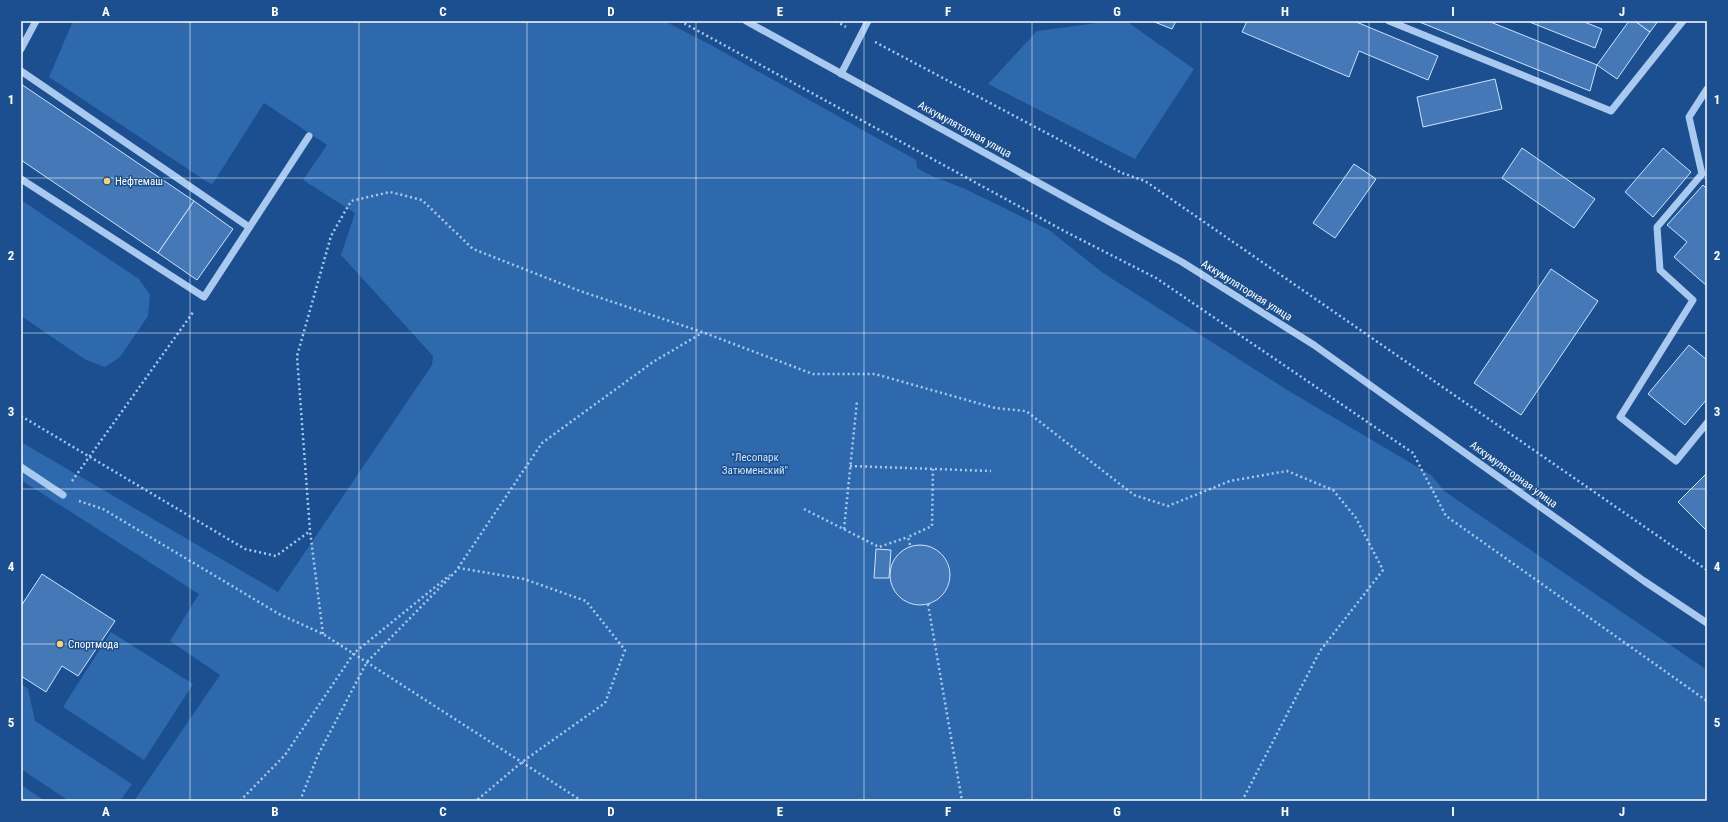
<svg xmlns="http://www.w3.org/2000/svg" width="1728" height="822" viewBox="0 0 1728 822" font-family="'Roboto Condensed',sans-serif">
<rect width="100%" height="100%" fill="#1b4f8f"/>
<g fill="#2e69ad">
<path d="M73,21H664L711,45L916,160L917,168L934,177L963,188L1049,230L1103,273L1289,391L1431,475L1444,491L1707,670V801H134L220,675L170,641L199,594L21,480V442L278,592L432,365L433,356L341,255L355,213L303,180L327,145L264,103L212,185L49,77Z"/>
<path d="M1112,21H1126L1194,69L1135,159L988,84L1037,31Z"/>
<path d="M21,200L139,279L150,295L148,316L120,357L105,367L86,360L21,316Z"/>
<path d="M111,632L193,684L144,760L63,707Z"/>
<path d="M21,684L28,689L35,721L132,784L120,801H69L21,769Z"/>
<path d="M21,785L45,801H21Z"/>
</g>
<g fill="#4478b7" stroke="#cfe3fa">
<path d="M1152,21H1176L1172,29Z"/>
<path d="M1247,21H1354L1438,56L1428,80L1359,51L1349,77L1242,32Z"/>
<path d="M1417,21H1488L1597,65L1590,91Z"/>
<path d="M1527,21H1582L1602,29L1595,48Z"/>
<path d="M1629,21H1635L1650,32L1617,79L1597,65Z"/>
<path d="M1635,21H1658L1650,32Z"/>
<path d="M1495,79L1502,109L1423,127L1417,97Z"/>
<path d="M21,84L194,201L158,253L21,160Z"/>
<path d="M1522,148L1595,199L1574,228L1502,178Z"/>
<path d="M1663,148L1691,172L1653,217L1625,192Z"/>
<path d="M1354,164L1376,179L1335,238L1313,223Z"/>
<path d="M1703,185L1707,189V286L1674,257L1687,242L1667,225Z"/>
<path d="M194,201L233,229L197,280L158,253Z"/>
<path d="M1551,269L1598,301L1521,415L1474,383Z"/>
<path d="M1689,345L1707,360V399L1685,425L1648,394Z"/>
<path d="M1707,473V531L1678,502Z"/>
<circle cx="920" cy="575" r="30"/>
<path d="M876,549L891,550L889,578H874Z"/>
<path d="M42,574L115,621L78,676L62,666L46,692L21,676V606Z"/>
</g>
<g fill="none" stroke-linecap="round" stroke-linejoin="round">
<g stroke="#a9c9ee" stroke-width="2.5" stroke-dasharray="2 3" stroke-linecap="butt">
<path d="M680,21L1066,232L1156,278L1413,453L1446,516L1707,701"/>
<path d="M836,21L846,27"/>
<path d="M875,42L1122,173L1145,181L1707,570"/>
<path d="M21,416L245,549L276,556L310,531"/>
<path d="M850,466L991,471"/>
<path d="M72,481L194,311"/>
<path d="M79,501L103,509L279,614L323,634L582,801"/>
<path d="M804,509L879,547L908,537"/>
<path d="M844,529L857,401"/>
<path d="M910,545L908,537L932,526L933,469"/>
<path d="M458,568L542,443L653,362L702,333"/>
<path d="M928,604L962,801"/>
<path d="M323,634L310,531L297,356L331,236L351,201L390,192L422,200L473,249L580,291L702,332L813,374H875L995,408L1026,411L1134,495L1168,506L1230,481L1287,471L1333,490L1356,518L1383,570L1320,651L1242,801"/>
<path d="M240,801L285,755L354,653L450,575"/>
<path d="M300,801L318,755L367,662L459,568L524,579L586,601L625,650L605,703L522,762L476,801"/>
</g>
<g stroke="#a9c9ee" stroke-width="7">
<path d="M746,21L1182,262L1314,345L1644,581L1707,623"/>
<path d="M1389,21L1611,111L1683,21"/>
<path d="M21,49L36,21"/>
<path d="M21,71L249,227"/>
<path d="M841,74L868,21"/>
<path d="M1707,89L1689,117L1702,174L1657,227L1660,270L1693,300L1620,417L1676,461L1707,423"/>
<path d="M21,179L204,297L309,136"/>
<path d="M21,467L63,495"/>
</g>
</g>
<path fill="none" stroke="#fff" stroke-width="1" stroke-opacity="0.55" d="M190,21V801M359,21V801M527,21V801M696,21V801M864,21V801M1032,21V801M1201,21V801M1369,21V801M1538,21V801M21,178H1707M21,333H1707M21,489H1707M21,644H1707"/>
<g fill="#ffd166" stroke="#1b4f8f" stroke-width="1.5">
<circle cx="107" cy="181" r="4"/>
<circle cx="60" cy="644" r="4"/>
</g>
<g text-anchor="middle" stroke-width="3" stroke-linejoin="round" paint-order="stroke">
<g font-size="11" fill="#fff" stroke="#1b4f8f">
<text transform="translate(965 129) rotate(29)" y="4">Аккумуляторная улица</text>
<text transform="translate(1247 290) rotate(32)" y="4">Аккумуляторная улица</text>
<text transform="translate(1514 474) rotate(36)" y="4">Аккумуляторная улица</text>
</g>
<g font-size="11" fill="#fff" stroke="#1b4f8f" text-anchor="start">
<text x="115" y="185">Нефтемаш</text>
<text x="68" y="648">Спортмода</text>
</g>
<g font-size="11" fill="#cfe3fa" stroke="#1b4f8f">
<text x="755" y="461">"Лесопарк<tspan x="755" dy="13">Затюменский"</tspan></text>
</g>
</g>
<rect width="1728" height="822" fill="none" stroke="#1b4f8f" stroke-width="44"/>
<rect x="22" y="22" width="1684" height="778" fill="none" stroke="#fff" stroke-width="1.5"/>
<g font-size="13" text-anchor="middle" font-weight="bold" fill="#fff">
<text x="106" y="16">A</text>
<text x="275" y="16">B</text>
<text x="443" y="16">C</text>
<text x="611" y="16">D</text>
<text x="780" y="16">E</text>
<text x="948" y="16">F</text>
<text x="1117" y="16">G</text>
<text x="1285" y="16">H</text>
<text x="1453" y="16">I</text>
<text x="1622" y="16">J</text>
<text x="11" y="104">1</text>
<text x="1717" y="104">1</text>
<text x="11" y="260">2</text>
<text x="1717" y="260">2</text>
<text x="11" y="416">3</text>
<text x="1717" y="416">3</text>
<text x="11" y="571">4</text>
<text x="1717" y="571">4</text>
<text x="11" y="727">5</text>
<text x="1717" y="727">5</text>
<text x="106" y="816">A</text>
<text x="275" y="816">B</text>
<text x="443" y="816">C</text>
<text x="611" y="816">D</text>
<text x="780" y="816">E</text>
<text x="948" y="816">F</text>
<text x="1117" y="816">G</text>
<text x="1285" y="816">H</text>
<text x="1453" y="816">I</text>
<text x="1622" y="816">J</text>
</g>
</svg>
